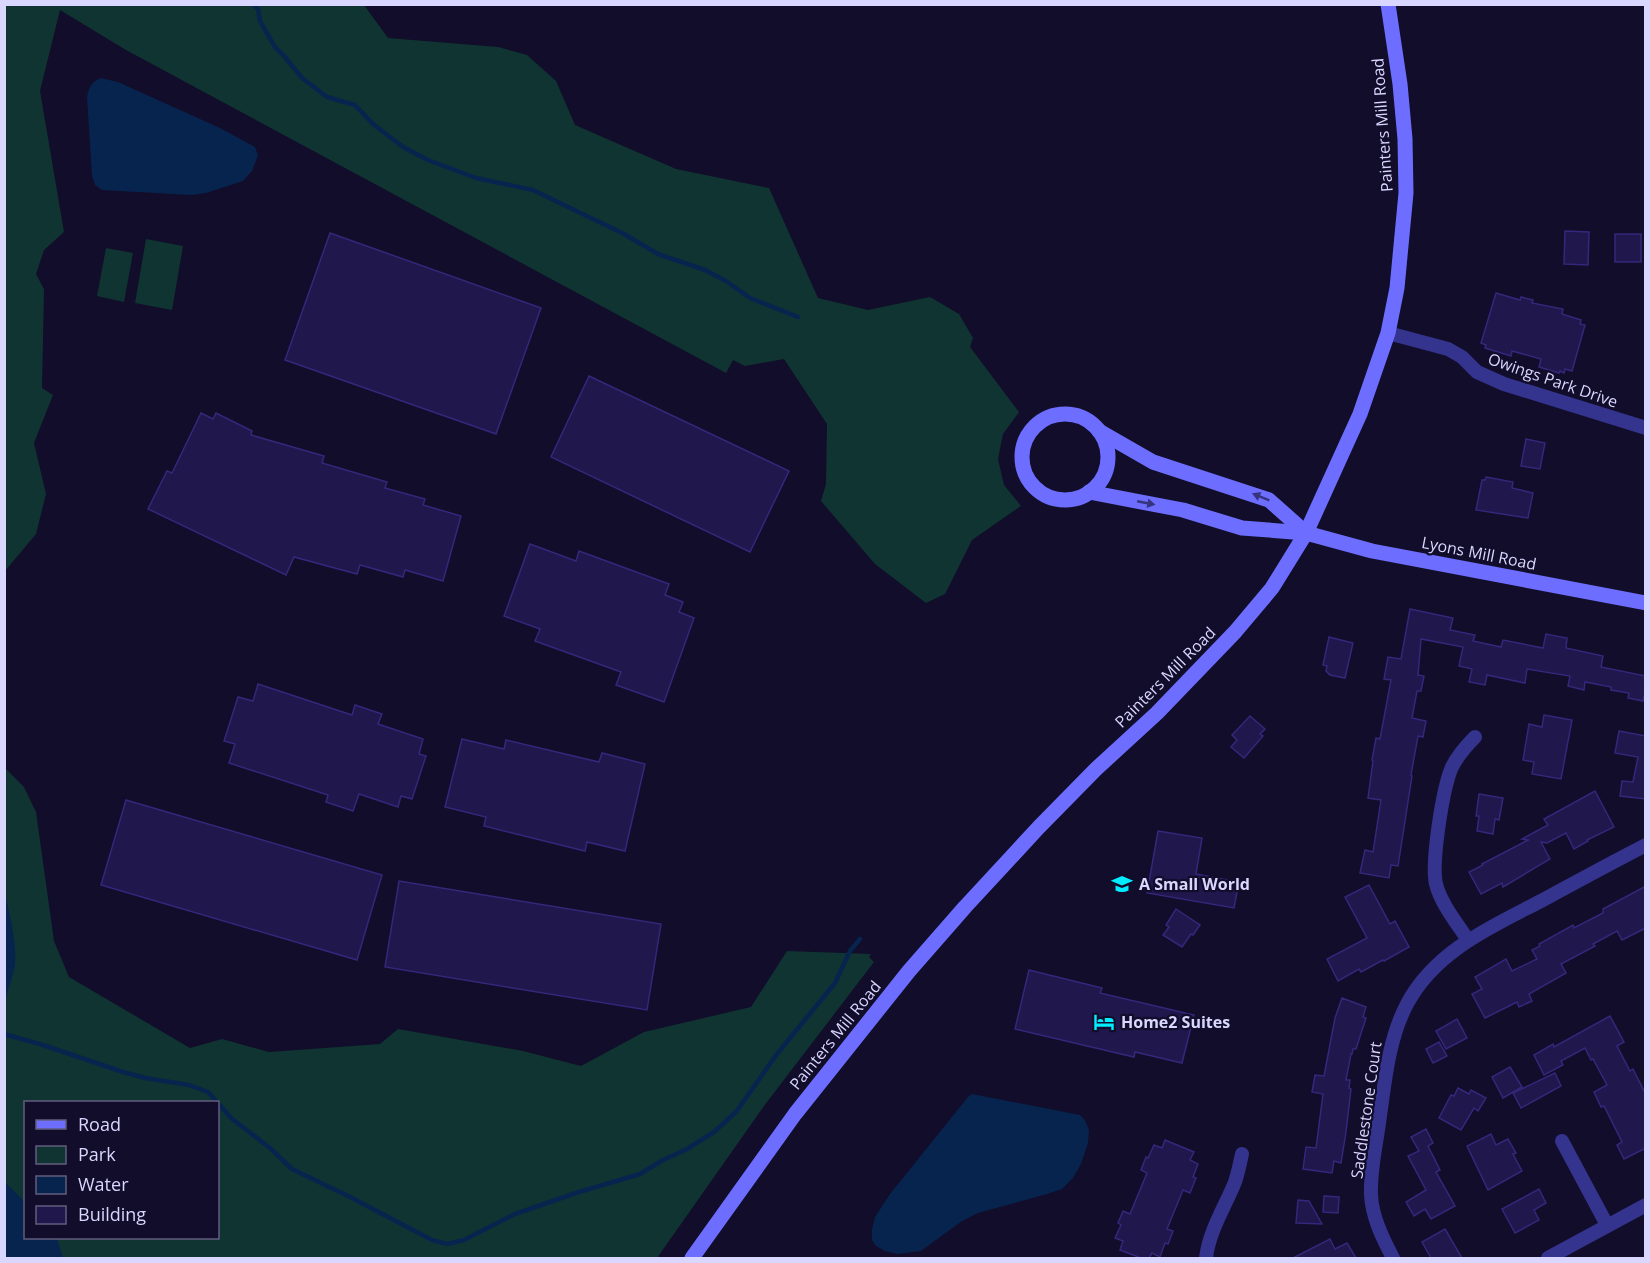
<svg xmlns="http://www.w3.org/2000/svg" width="1650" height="1263" viewBox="0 0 1650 1263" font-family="'Open Sans',sans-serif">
<rect width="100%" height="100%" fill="#110d2a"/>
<g fill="#103432" fill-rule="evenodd">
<path d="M5,4L364,5L388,38L498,47L527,55L556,81L575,125L676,169L769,188L818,298L868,310L930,297L959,314L973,338L970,347L1019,412L1003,434L998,459L1004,485L1021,506L972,540L945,594L926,603L875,564L821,501L826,484L827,424L784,359L745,366L733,360L726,373L126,50L60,10L40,91L64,232L44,250L36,274L44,289L42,388L53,395L34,443L46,494L36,534L5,571Z"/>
<path d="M146,239L183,246L172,310L135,303Z"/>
<path d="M106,248L133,253L124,302L97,296Z"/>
<path d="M4,767L24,787L36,812L54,941L69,977L190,1048L222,1039L269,1052L380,1044L398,1029L523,1051L581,1066L644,1032L751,1007L787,951L871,954L869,957L874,962L764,1106L657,1258H5ZM26,1102H218V1238H26Z"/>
</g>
<g fill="#07244f">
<path d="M101,78L118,82L220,128L255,147L258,155L252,171L243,181L206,193L192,195L102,190L95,185L92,176L87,97C89,87 91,82 101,78Z"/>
<path d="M5,895C10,913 17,946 15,965C13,977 8,989 5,1001Z"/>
<path d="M972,1094L1080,1115L1085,1120L1089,1130L1088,1143L1081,1164L1073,1178L1062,1189L1047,1194L978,1213L962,1221L921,1251L898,1254L885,1251L876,1246L872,1240V1229L875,1217L890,1194L968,1097Z"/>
<path d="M5,1182L25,1202L26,1238H57L63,1258H5Z"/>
</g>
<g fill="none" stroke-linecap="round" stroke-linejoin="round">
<g stroke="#07244f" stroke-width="4.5">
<path d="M253,4L258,9L260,21L275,47L285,57L302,78L327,97L355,105L373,124L403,147L428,160L476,178L533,190L624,234L658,254L705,270L726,281L750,298L798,317"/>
<path d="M4,1034L43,1045L123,1072L145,1078L189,1085L208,1092L217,1102"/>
<path d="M218,1103L231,1118L270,1148L292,1169L350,1197L432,1240L447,1244L464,1240L515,1214L579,1192L640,1174L663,1160L687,1149L714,1132L736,1112L777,1054L835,983L850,951L860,939"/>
</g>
</g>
<g fill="#20174d" stroke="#35277b" stroke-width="1.5">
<path d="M1565,231L1589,232L1588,265L1564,264Z"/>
<path d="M330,233L541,308L496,434L285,360Z"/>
<rect x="1615" y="234" width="26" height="28"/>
<path d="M1496,293L1520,300L1521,297L1533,300L1532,303L1563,309L1562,314L1581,320L1580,324L1585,325L1572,371L1565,369L1564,373L1560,371L1559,373L1539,367L1541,359L1512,351L1511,356L1485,348L1486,345L1481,343Z"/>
<path d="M589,376L789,471L750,552L551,457Z"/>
<path d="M201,413L213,419L216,413L252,431L251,435L324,456L322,463L387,482L385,488L425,499L423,505L461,516L443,581L405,570L403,577L360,565L357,574L294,557L286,575L148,509L167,471L172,473Z"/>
<path d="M1526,439L1545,443L1540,469L1521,466Z"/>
<path d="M1486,477L1513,482L1512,488L1533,493L1528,518L1476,510L1482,480H1485Z"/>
<path d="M530,544L576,561L579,551L669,584L665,595L683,602L679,612L694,618L664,702L616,685L621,672L535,641L540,629L504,616Z"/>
<path d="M1410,609L1453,618L1450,630L1475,635L1473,641L1501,647L1503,640L1543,648L1546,634L1567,638L1566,648L1603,656L1601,667L1646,676V689L1643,701L1628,698L1629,693L1611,690V687L1585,682L1584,690L1568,686L1570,676L1527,669L1525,683L1487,675L1485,685L1469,682L1472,669L1459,666L1463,647L1421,639L1418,675L1424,676L1421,691H1417L1412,718L1426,721L1423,737L1418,736L1411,775L1412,776L1398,866L1391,865L1389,878L1360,873L1365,850L1373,852L1381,800L1368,798L1373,761L1372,760L1376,738L1380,739L1391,680L1384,679L1388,657L1401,659Z"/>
<path d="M1329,637L1353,643L1345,678L1330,675L1326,671L1327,666L1323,665Z"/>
<path d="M258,684L352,715L355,705L382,714L378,724L423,739L419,754L426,756L412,799L401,796L398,807L359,794L353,811L326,802L328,795L229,763L235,744L224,741L238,697L253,701Z"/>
<path d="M1544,715L1572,720L1561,779L1532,774L1534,762L1523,760L1529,724L1542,727Z"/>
<path d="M1250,716L1265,729L1260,734L1263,736L1244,758L1231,747L1237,740L1232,735Z"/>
<path d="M1619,731L1646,736V799L1620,796L1622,781L1633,782L1638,757L1615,753Z"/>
<path d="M462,739L504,749L506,740L599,762L602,753L645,764L625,851L587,842L585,851L484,826L486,817L445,807Z"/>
<path d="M1595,791L1614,827L1587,840L1588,841L1574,849L1566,833L1547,843L1541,842L1550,859L1503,887L1502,883L1481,894L1469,872L1483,865L1482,864L1528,840L1522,839L1548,825L1544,819Z"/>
<path d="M1479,794L1503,798L1499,820L1495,819L1493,834L1477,831L1479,816H1476Z"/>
<path d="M126,800L382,875L357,960L101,885Z"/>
<path d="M1158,831L1202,838L1196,874L1239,882L1234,908L1147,893Z"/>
<path d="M399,881L661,924L647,1010L385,967Z"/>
<path d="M1369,885L1390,924L1395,921L1409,947L1384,961L1383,960L1361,972L1359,969L1338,981L1327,959L1367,938L1345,897Z"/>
<path d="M1646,886V928L1622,940L1617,931L1593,944L1595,946L1561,964L1566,973L1529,994L1532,1001L1519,1007L1517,1002L1485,1018L1472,994L1482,989L1475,977L1506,959L1512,971L1537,959L1532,950L1540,946L1539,944L1573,925L1574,928L1603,913V909Z"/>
<path d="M1176,909L1200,925L1193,935L1191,934L1182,947L1163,935L1169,927L1166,925Z"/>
<path d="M1029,970L1102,988L1100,993L1194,1015L1182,1063L1135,1052L1134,1057L1015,1029Z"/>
<path d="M1342,998L1366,1007L1363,1017L1366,1018L1356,1049H1353L1352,1054H1351L1346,1080H1350L1349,1088L1351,1089L1346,1132L1341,1163L1334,1161L1332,1173L1303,1169L1306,1147L1316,1148L1323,1094L1312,1092L1315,1075L1324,1076L1335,1018Z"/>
<path d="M1610,1016L1624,1042L1617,1046L1630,1071L1633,1069L1646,1095V1148L1624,1159L1617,1145L1622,1142L1604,1106L1601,1107L1594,1092L1607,1085L1593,1059L1591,1060L1585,1048L1561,1061L1563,1065L1544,1075L1534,1055L1553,1044L1554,1047Z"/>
<path d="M1457,1019L1467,1038L1446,1049L1436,1031Z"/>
<path d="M1439,1042L1447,1056L1433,1063L1426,1049Z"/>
<path d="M1510,1067L1522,1087L1503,1098L1492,1077Z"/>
<path d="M1555,1073L1561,1086L1521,1108L1513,1093Z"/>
<path d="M1458,1088L1469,1094L1471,1090L1486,1098L1478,1111L1474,1108L1461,1130L1439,1118L1451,1095L1454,1096Z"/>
<path d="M1426,1129L1433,1143L1428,1146L1440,1170L1436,1172L1455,1206L1431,1219L1425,1209L1414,1216L1406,1202L1426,1190L1408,1156L1419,1151L1411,1137Z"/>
<path d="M1491,1134L1496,1145L1508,1139L1516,1153L1513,1154L1522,1171L1488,1190L1467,1146Z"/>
<path d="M1165,1140L1194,1152L1190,1160L1198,1164L1193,1177L1196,1178L1190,1193L1183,1190L1167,1229L1173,1231L1168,1244L1165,1243L1160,1257L1152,1253L1149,1258H1141L1120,1250L1123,1241L1115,1238L1121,1225L1118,1223L1123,1211L1130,1214L1147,1173L1141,1170L1146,1157L1148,1158L1154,1145L1162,1148Z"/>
<path d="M1539,1189L1546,1203L1534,1210L1539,1220L1515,1233L1502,1209Z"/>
<path d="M1324,1196L1339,1197L1338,1213L1323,1212Z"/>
<path d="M1298,1200L1309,1201L1322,1224L1296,1223Z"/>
<path d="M1445,1229L1462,1258H1431L1422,1242Z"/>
<path d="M1330,1239L1335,1249L1347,1243L1356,1258H1293Z"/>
</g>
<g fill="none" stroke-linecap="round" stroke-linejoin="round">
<g stroke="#34338e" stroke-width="14">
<path d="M1388,333L1448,349L1462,357L1477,372L1504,384L1646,428"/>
<path d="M1468,940C1457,923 1441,904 1436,884C1431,862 1443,787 1452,767C1458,755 1466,746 1475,737"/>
<path d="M1562,1141L1607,1225"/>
<path d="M1206,1258C1209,1231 1225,1207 1235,1182C1238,1173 1240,1163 1242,1154"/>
<path d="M1393,1258C1383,1239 1372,1217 1371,1195C1370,1171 1376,1146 1379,1123C1385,1082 1388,1040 1407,1004C1435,951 1491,927 1541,901C1576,882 1611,863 1646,845"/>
<path d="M1548,1258L1646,1205"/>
</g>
<g stroke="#6d6eff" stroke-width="15">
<circle cx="1065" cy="457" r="43"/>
<path d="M1099,431L1153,462L1269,500L1306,533"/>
<path d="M1089,492L1183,510L1242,528L1306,533L1372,551L1646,603"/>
<path d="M692,1258L795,1114L909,971L965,907L1039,827L1096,769L1157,713L1235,632L1272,588L1306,533L1360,414L1388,333L1397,288L1406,193L1405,139L1400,84L1388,4"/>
</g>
</g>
<defs><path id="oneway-solid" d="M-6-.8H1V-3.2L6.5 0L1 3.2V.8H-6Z" transform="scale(1.5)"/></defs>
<g fill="#36347f">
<use href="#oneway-solid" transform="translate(1261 497) rotate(-158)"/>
<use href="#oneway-solid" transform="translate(1146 503) rotate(11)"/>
</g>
<defs>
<g id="school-bare" transform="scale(1.62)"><path d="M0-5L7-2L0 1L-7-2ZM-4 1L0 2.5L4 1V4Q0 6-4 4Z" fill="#02edff" stroke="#110d2a" stroke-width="2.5" paint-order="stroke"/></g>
<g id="hotel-bare" transform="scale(1.62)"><path d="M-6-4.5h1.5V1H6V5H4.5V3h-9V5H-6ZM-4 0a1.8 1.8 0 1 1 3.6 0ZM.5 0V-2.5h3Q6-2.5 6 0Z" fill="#02edff" stroke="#110d2a" stroke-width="2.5" paint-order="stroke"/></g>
</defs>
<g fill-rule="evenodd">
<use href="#school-bare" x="1122" y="884"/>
<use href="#hotel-bare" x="1104" y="1022"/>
</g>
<g text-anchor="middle" stroke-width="4.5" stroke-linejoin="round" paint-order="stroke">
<g font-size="16" fill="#d9d6ff" stroke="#110d2a">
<text transform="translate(1382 125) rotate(-94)" y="6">Painters Mill Road</text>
<text transform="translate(1553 380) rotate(19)" y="6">Owings Park Drive</text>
<text transform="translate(1479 553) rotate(11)" y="6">Lyons Mill Road</text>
<text transform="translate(1165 677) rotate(-45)" y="6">Painters Mill Road</text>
<text transform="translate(835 1035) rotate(-51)" y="6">Painters Mill Road</text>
<text transform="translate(1366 1110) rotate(-82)" y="6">Saddlestone Court</text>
</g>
<g font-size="16" font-weight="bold" fill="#d9d6ff" stroke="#110d2a" text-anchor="start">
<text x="1139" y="890">A Small World</text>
<text x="1121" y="1028">Home2 Suites</text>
</g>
</g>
<rect width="1650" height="1263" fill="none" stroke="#d9d6ff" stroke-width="12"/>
<rect x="24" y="1101" width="195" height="138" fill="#110d2a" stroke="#615d7f" stroke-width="1.5"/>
<rect x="36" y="1120" width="30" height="9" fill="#6d6eff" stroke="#615d7f" stroke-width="1.5"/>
<text x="78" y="1131" font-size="18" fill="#d9d6ff">Road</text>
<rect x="36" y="1146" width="30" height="18" fill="#103432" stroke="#615d7f" stroke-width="1.5"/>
<text x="78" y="1161" font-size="18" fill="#d9d6ff">Park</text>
<rect x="36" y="1176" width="30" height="18" fill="#07244f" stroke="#615d7f" stroke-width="1.5"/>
<text x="78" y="1191" font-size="18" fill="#d9d6ff">Water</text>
<rect x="36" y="1206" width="30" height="18" fill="#20174d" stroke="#615d7f" stroke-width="1.5"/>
<text x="78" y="1221" font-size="18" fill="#d9d6ff">Building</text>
</svg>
